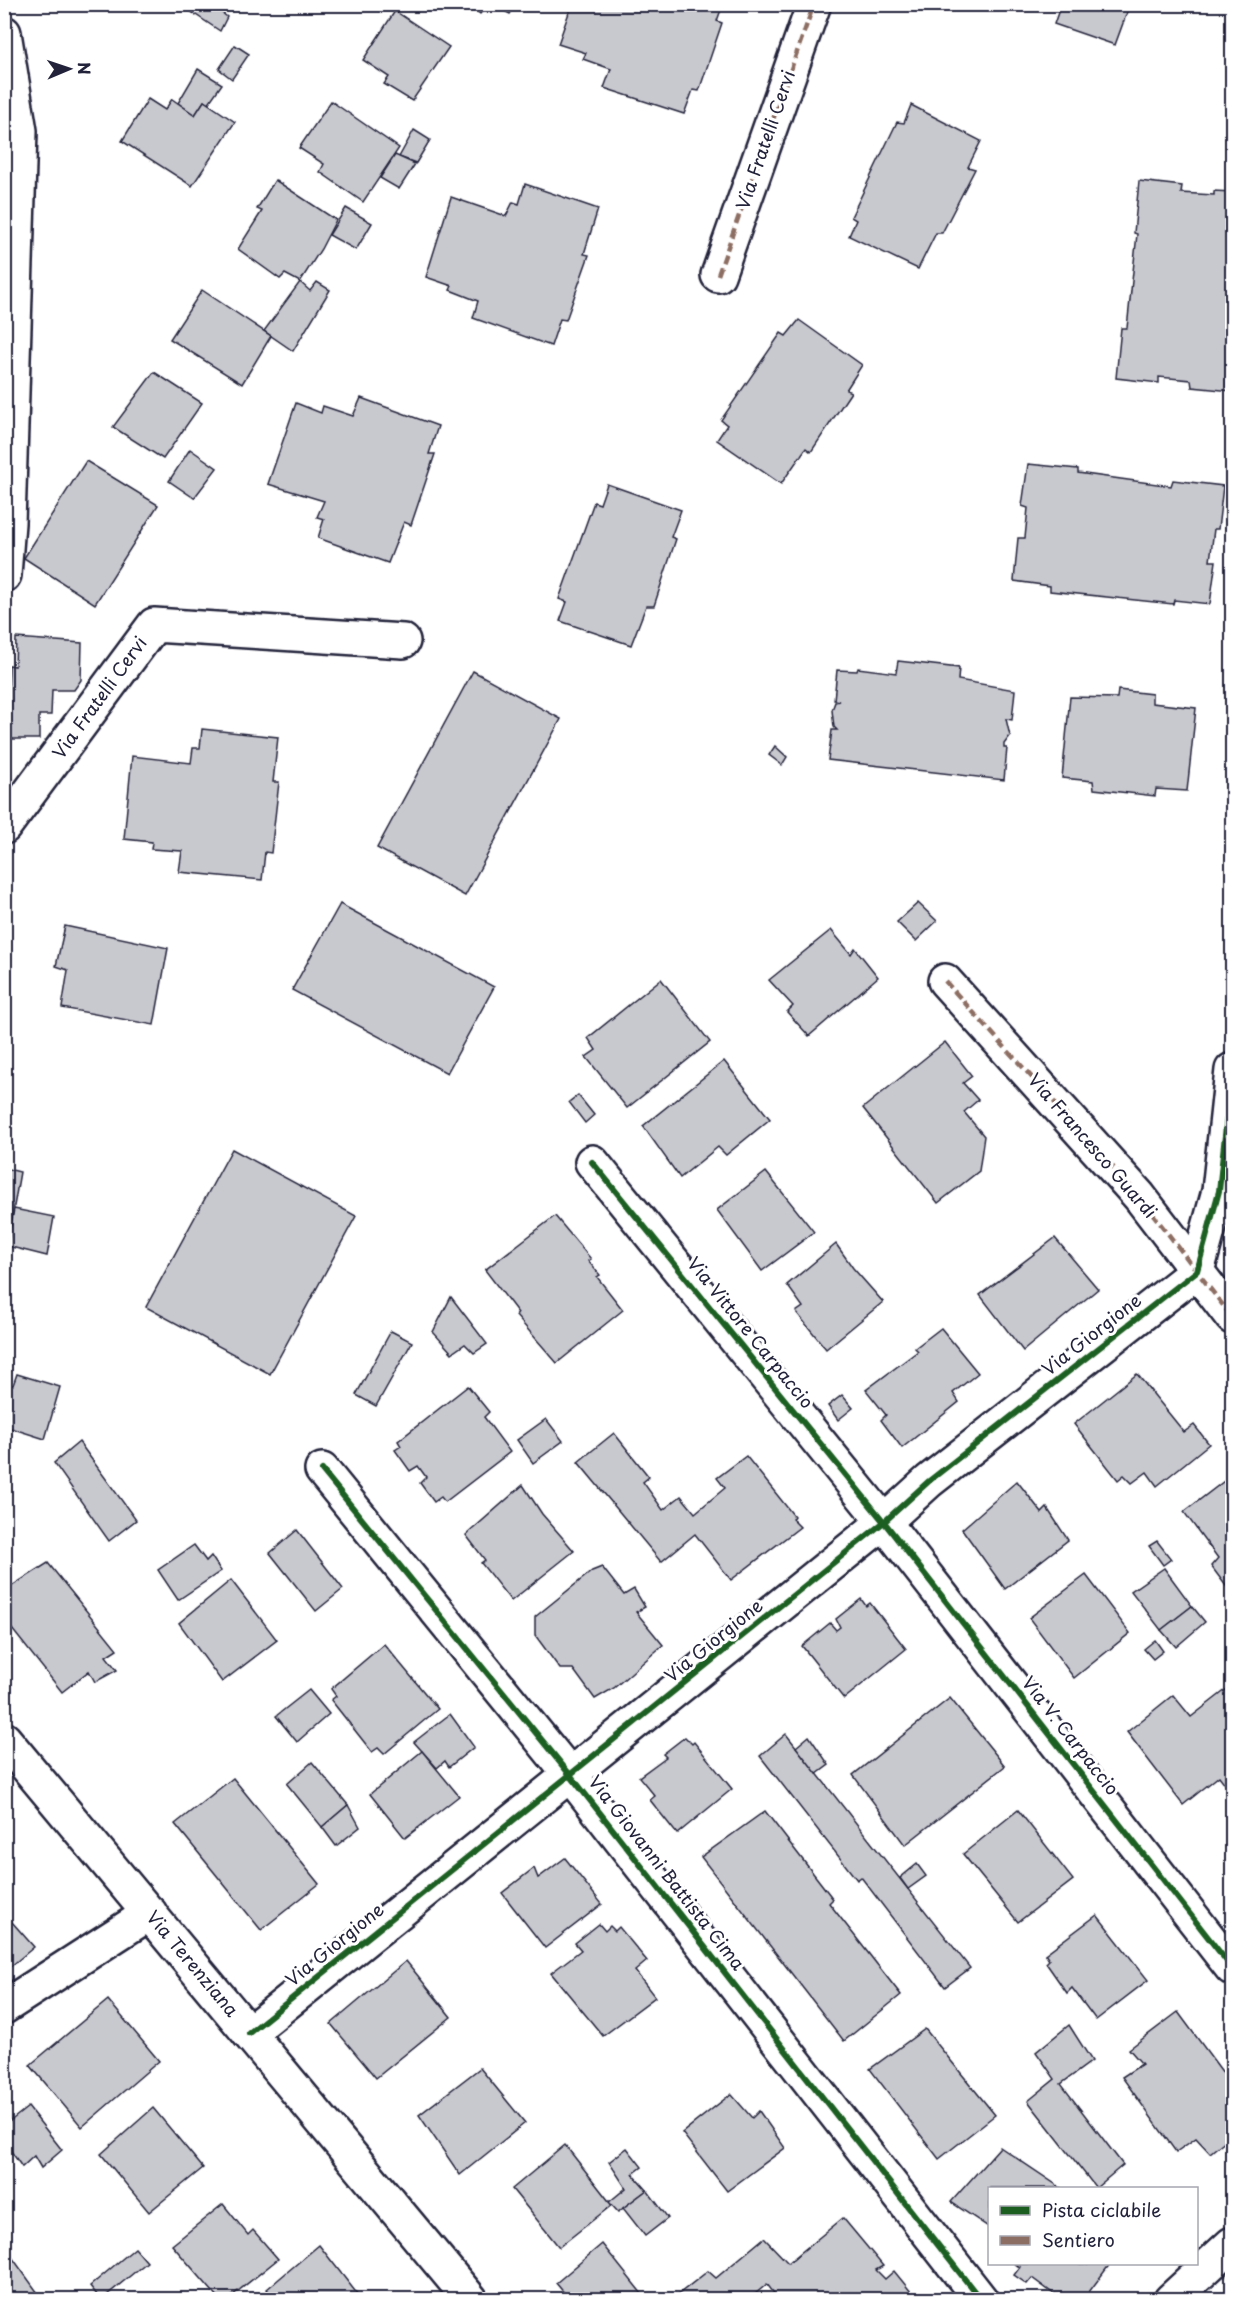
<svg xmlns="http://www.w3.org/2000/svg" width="1237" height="2304" viewBox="0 0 1237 2304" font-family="'Playpen Sans',sans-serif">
<rect width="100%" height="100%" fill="#fff"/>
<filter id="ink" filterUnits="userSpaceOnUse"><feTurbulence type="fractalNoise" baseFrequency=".0167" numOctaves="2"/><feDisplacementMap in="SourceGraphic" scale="12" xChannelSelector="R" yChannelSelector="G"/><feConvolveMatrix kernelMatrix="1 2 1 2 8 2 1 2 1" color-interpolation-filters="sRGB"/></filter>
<g filter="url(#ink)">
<g fill="#c8c8cf" stroke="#22223b" stroke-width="1.5">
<path d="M190,4H219L224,8L221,12L227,17L220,31L187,9Z"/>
<path d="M468,4H487L480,14Z"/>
<path d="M491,4H516L510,14Z"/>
<path d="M572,4H723L717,21L722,23L699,91L693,90L684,114L604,88L611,69L583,59L586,53L558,44Z"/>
<path d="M1061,4H1130L1115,45L1054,24Z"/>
<path d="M395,11L449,47L412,101L384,84L389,77L363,60Z"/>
<path d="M235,45L249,54L232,79L219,69Z"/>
<path d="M198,69L222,84L208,104L204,101L195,115L178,103Z"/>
<path d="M148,99L165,110L172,99L195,115L204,101L235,122L192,186L122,141Z"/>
<path d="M331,101L399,148L363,202L320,172L324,164L299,148Z"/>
<path d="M911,105L981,141L968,167L975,169L942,233H936L918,269L849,236L856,220L851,217L897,122L904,123Z"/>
<path d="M414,130L430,140L416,163L399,157Z"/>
<path d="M395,155L415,164L399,189L380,178Z"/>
<path d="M275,180L336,220L321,249L300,282L285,274L280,279L238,249L262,211L257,209Z"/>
<path d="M1139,181L1182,186L1181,193L1214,195V191L1232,192V391L1192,387L1191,380L1159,377V383L1116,378L1121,328H1127L1137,234L1134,233Z"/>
<path d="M525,184L598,209L584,254L589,255L566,320L560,319L551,346L473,318L478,301L450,290L452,286L426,277L451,197L506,216L513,202L519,204Z"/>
<path d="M346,208L372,223L356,250L329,235Z"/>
<path d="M300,282L310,291L317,282L330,290L293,351L264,331Z"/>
<path d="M202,290L271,336L242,384L170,339Z"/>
<path d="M799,320L862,365L846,390L851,392L811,452L806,448L781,484L717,440L727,425L721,420L781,333L786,336Z"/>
<path d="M154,372L202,403L163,459L113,427Z"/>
<path d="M361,398L438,426L429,454H435L411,525L404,522L388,563L318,538L324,519L317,517L324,501L268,484L296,403L321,413L323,406L353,416Z"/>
<path d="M190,449L217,468L194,498L169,481Z"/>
<path d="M86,461L158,505L95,604L24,558Z"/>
<path d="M1028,464L1078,469V473L1171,486L1173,480L1223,486L1218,529H1214L1210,561H1216L1210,604L1174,600L1173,604L1050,591V586L1014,581L1018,538H1025L1028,508L1022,506Z"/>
<path d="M607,484L681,510L671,537L676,539L654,606H646L631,645L560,621L567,602L559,599L594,502L600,504Z"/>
<path d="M16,638L82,643L81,680L74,690H52L51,715H39V739H6L9,665L15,666Z"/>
<path d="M898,661L959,668L958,680L1015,690L1012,720L1006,719L1010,736L1004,744V748H1007L1004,780L828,760L832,730H837L834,727L832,710L835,702L839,701L834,700L837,670L857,671L858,668L896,673Z"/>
<path d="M473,671L561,719L465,896L377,848Z"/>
<path d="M1118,690L1152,694V703L1196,708L1187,791L1156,789L1155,796L1094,789L1093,781L1062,778L1070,697L1117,698Z"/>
<path d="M202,729L278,737L273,782H279L271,853L265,852L262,880L179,872L182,851L151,849L152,842L124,839L132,756L191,763L193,748H200Z"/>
<path d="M775,746L787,757L782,765L769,755Z"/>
<path d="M918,903L937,921L916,941L897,922Z"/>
<path d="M340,904L494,987L447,1073L292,990Z"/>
<path d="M65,926L168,948L154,1025L62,1008L68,970L56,966Z"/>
<path d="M831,930L851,954L855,948L878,977L809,1036L787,1012L793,1006L769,980Z"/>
<path d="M661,979L710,1042L627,1108L586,1057L596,1050L588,1038Z"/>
<path d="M945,1042L972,1076L963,1083L978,1100L964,1112L984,1136L979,1171L938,1203L863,1108Z"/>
<path d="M724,1061L770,1119L726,1155L718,1147L680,1178L643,1126Z"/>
<path d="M578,1095L594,1115L585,1123L569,1102Z"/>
<path d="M232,1149L356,1216L270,1374L146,1307Z"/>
<path d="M4,1168L20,1172L6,1252H4Z"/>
<path d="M766,1172L814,1232L762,1271L717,1210Z"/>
<path d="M14,1209L54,1217L47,1256L7,1246Z"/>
<path d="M555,1216L591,1259L588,1261L600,1275L597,1277L623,1310L557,1363L516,1316L518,1313L485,1270Z"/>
<path d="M1055,1238L1098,1289L1023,1351L980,1295Z"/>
<path d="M836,1244L853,1268L883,1302L826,1349L796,1312L803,1307L787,1285Z"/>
<path d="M451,1297L487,1344L474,1353L465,1344L452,1353L433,1332Z"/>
<path d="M941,1328L978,1373L953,1393L959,1402L902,1448L881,1420L886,1415L866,1390L918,1351L915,1348Z"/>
<path d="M391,1331L412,1342L376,1406L356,1395Z"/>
<path d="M17,1374L60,1387L45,1439L4,1426V1405L10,1385H13Z"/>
<path d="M1137,1374L1184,1432L1194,1425L1209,1444L1157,1486L1147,1472L1132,1483L1124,1475L1118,1480L1074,1424Z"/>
<path d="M468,1386L489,1412L484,1417L510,1452L445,1502L441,1497L434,1502L420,1483L426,1477L418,1466L410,1471L395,1450L401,1446L398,1441Z"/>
<path d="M842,1395L853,1408L838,1420L828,1406Z"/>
<path d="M546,1419L563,1441L533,1463L517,1440Z"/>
<path d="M614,1433L649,1477L643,1482L663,1510L681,1496L695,1513L725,1488L717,1478L746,1456L794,1516L792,1519L800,1527L731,1580L695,1534L661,1562L578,1462Z"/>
<path d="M79,1442L136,1520L109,1541L54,1463Z"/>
<path d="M1232,1475V1594L1211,1566L1218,1558L1184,1512Z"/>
<path d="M1017,1481L1042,1513L1047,1508L1068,1540L1005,1589L962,1529Z"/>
<path d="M523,1485L542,1514L574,1551L511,1601L481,1563L485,1560L466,1535Z"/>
<path d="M297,1530L343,1589L316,1611L270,1553Z"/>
<path d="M1157,1541L1171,1559L1163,1565L1149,1546Z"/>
<path d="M194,1545L206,1561L211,1556L221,1571L178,1600L158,1570Z"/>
<path d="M48,1563L117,1649L106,1656L117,1670L95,1682L89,1671L62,1692L4,1619V1591Z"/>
<path d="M602,1567L624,1595L634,1589L645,1607L636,1612L663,1645L614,1688L595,1699L573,1669H560L535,1635V1617L592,1571Z"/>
<path d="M1164,1568L1192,1606L1161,1630L1131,1591Z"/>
<path d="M1086,1575L1130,1633L1074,1678L1029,1618Z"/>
<path d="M231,1580L277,1640L222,1682L179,1623Z"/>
<path d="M861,1599L866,1606L870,1603L906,1649L844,1699L802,1646L830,1623L836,1630L840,1627L836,1619Z"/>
<path d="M1192,1606L1205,1622L1176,1647L1161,1630Z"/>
<path d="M1155,1640L1163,1651L1153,1659L1144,1649Z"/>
<path d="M384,1644L438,1709L384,1754L378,1748L372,1752L331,1700L336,1696L331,1689Z"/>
<path d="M1227,1689L1232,1697V1793L1219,1776L1183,1805L1127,1732L1173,1695L1191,1717Z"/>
<path d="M309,1690L329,1714L297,1742L276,1716Z"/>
<path d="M950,1698L1005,1766L905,1845L853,1775Z"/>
<path d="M450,1714L474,1747L449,1767L445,1761L437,1768L414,1742Z"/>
<path d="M786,1734L970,1968L945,1987L861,1877L857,1880L760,1756Z"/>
<path d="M809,1736L829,1765L817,1774L796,1747Z"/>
<path d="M685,1737L692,1744L694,1742L732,1789L677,1834L650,1800L655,1796L639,1777L666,1757L663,1754Z"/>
<path d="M422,1751L459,1796L405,1838L370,1794Z"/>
<path d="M312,1762L348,1805L322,1827L287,1784Z"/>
<path d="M233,1778L319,1884L261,1930L175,1824Z"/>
<path d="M348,1805L360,1827L336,1846L322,1827Z"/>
<path d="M1018,1810L1073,1880L1018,1922L963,1854Z"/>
<path d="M765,1811L833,1899L829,1903L901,1995L844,2041L701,1857Z"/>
<path d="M565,1858L602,1904L545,1948L502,1893L534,1868L538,1878Z"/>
<path d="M917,1864L926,1876L908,1889L900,1878Z"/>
<path d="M4,1913L34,1947L4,1972Z"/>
<path d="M1097,1915L1148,1980L1096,2020L1072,1988L1067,1993L1046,1963L1049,1960L1045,1954Z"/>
<path d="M599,1924L605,1931L610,1926L615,1931L619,1927L647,1961L635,1971L655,1997L603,2036L551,1973L581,1950L575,1943Z"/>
<path d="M406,1961L451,2017L376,2078L331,2024Z"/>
<path d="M108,2000L159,2061L82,2127L30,2065Z"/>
<path d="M1178,2012L1232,2085V2135L1210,2153L1196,2138L1176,2152L1122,2077L1142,2064L1129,2049Z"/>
<path d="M1069,2025L1092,2061L1061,2084L1123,2165L1096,2188L1028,2101L1055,2079L1036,2052Z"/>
<path d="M925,2029L995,2115L939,2159L870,2069Z"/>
<path d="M480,2068L525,2123L460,2175L419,2115Z"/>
<path d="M731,2094L752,2118L759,2111L785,2148L727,2191L682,2133Z"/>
<path d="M28,2107L62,2150L41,2168L34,2156L22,2167L4,2141V2126Z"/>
<path d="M153,2108L203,2168L149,2212L101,2154Z"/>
<path d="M565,2145L612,2205L559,2247L512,2189Z"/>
<path d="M1000,2147L1061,2188H990V2228L951,2202Z"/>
<path d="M627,2148L642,2167L633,2174L647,2190L618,2212L609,2202L626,2188L609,2162Z"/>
<path d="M647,2190L668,2218L645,2236L623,2208Z"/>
<path d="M223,2204L248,2235L253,2230L278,2259L227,2300H220L172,2245Z"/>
<path d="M843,2218L883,2266L876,2270L885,2279L894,2271L916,2298L779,2300L767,2284L748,2300H671L708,2271L716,2278L764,2238L788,2263Z"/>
<path d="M602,2244L646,2299L645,2300H570L556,2283Z"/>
<path d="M319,2245L362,2300H275L267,2289Z"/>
<path d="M4,2246L43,2300H4Z"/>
<path d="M135,2248L147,2262L101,2300L90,2286Z"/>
<path d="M1014,2264H1110L1083,2300H1062L1032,2278L1027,2284L1014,2275L1020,2267Z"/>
</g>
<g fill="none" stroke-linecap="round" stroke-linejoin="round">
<g stroke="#22223b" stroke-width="38">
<g id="minor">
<path d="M718,275L814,4"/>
<path d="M4,827L154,625L403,641"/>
<path d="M945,981L1139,1196L1232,1317"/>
<path d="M592,1162L884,1522L1232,1968"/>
<path d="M322,1470L571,1776L981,2300"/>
<path d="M4,2007L150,1913"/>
<path d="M249,2033L884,1522L929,1481L1197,1271L1219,1191L1232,1070"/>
<path d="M1171,2300L1232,2244"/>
</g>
</g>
<g stroke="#22223b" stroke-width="38">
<g id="tertiary">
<path d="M4,33L20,131L8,523L4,575"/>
<path d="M4,1739L471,2300"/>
</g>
</g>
<use href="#minor" stroke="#fff" stroke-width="33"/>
<use href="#tertiary" stroke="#fff" stroke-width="33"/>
<g stroke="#8d6e63" stroke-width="4.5" stroke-dasharray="9 4.5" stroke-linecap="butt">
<path d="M718,275L814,4"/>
<path d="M945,981L1139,1196L1232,1317"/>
</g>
<g stroke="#fff" stroke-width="10">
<g id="cycleway">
<path d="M592,1162L884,1522L1232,1968"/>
<path d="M322,1470L571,1776L981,2300"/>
<path d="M249,2033L884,1522L929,1481L1197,1271L1219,1191L1232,1070"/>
</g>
</g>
<use href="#cycleway" stroke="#1b5e20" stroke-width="6"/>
</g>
</g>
<g text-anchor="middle" stroke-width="6" stroke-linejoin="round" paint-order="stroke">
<g font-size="18" fill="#22223b" stroke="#fff">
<text transform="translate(766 140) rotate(-71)" y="6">Via Fratelli Cervi</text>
<text transform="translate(100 698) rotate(-54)" y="6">Via Fratelli Cervi</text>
<text transform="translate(1092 1146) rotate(49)" y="6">Via Francesco Guardi</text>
<text transform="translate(750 1333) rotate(51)" y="6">Via Vittore Carpaccio</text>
<text transform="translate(1092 1335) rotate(-38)" y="6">Via Giorgione</text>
<text transform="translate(714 1641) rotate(-39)" y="6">Via Giorgione</text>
<text transform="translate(1070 1736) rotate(52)" y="6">Via V. Carpaccio</text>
<text transform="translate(666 1873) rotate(52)" y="6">Via Giovanni Battista Cima</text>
<text transform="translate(335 1945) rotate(-39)" y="6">Via Giorgione</text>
<text transform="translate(192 1964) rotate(50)" y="6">Via Terenziana</text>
</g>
</g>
<rect width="1237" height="2304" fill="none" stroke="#fff" stroke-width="24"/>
<rect x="12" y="12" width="1213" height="2280" fill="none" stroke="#22223b" stroke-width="2" filter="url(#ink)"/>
<rect x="988" y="2187" width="210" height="78" fill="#ffffff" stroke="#a7a7b1" stroke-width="1.5"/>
<rect x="1000" y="2206" width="30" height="9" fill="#1b5e20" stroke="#a7a7b1" stroke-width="1.5"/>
<text x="1042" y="2217" font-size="18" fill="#22223b">Pista ciclabile</text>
<rect x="1000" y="2236" width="30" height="9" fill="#8d6e63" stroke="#a7a7b1" stroke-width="1.5"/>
<text x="1042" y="2247" font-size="18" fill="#22223b">Sentiero</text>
<g transform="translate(69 69) rotate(88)" stroke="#ffffff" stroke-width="4.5" paint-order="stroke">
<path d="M0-4.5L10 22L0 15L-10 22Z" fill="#22223b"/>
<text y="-9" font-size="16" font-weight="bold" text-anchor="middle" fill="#22223b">N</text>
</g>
</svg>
